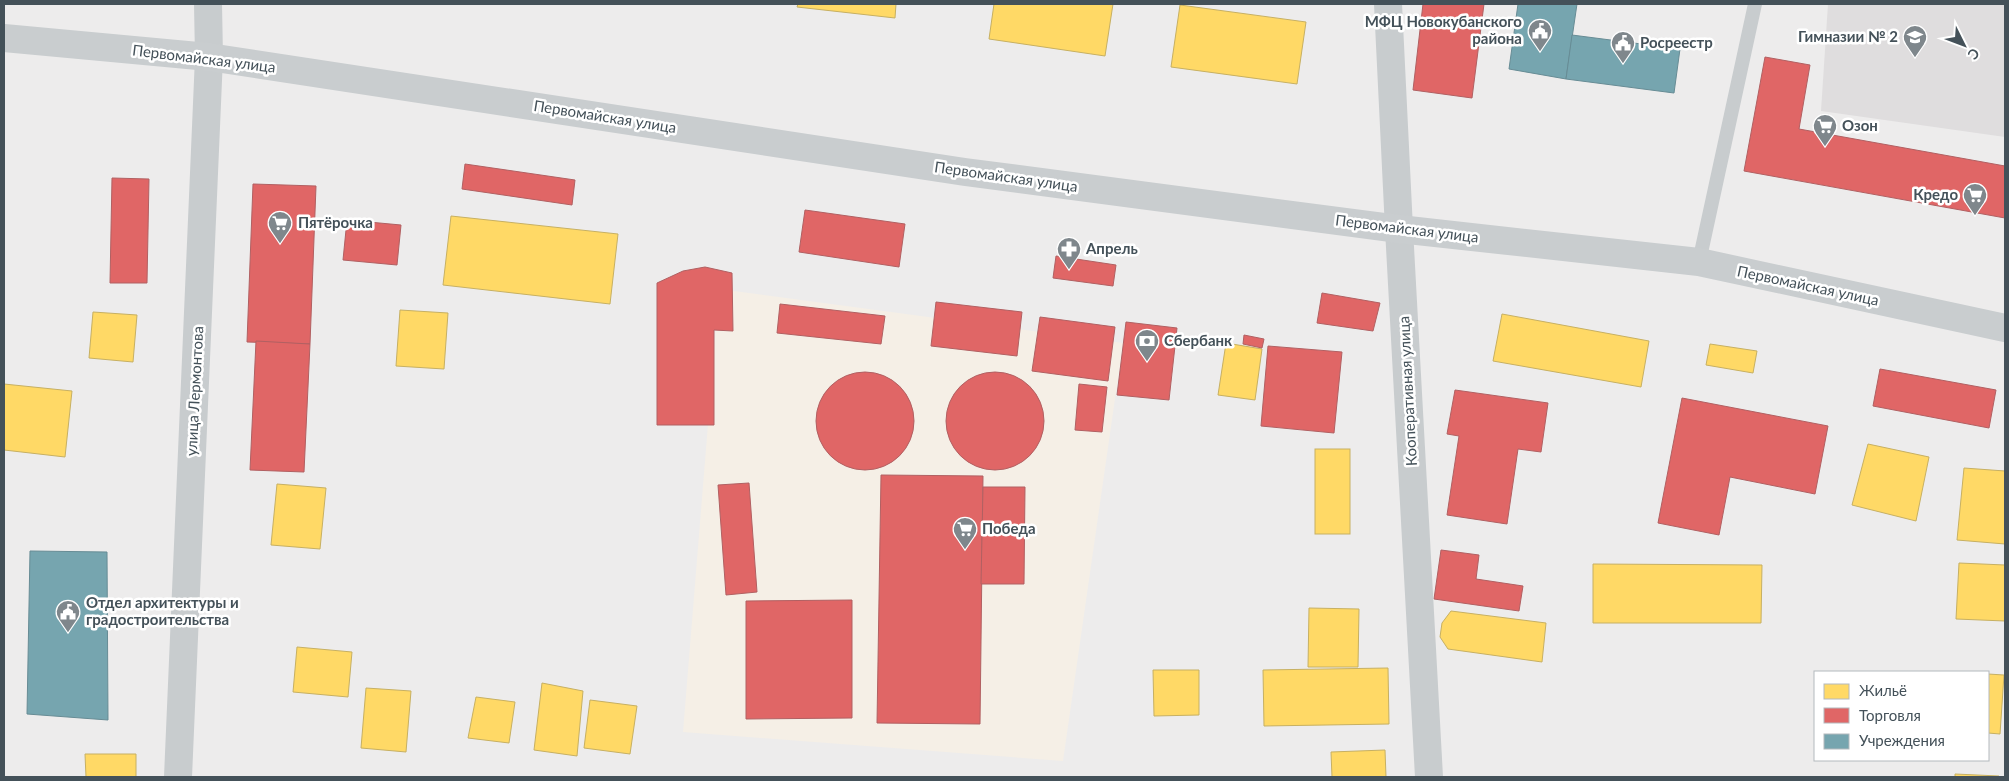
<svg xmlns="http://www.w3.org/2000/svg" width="2009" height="781" viewBox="0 0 2009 781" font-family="Lato,sans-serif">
<rect width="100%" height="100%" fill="#edecec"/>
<path fill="#f5efe6" d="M719,289L1123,343L1063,761L683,732Z"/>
<path fill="#dfddde" d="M1828,4H2005V137L1821,111Z"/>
<g fill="#ffd966" stroke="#c7b062">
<path d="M798,4H896L895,18L797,7Z"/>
<path d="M994,4H1113L1105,56L989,39Z"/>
<path d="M1180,5L1306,22L1297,84L1171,67Z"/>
<path d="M451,216L618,234L610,304L443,285Z"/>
<path d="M400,310L448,313L444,369L396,366Z"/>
<path d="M93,312L137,315L133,362L89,358Z"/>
<path d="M1502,314L1649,341L1641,387L1493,361Z"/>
<path d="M1226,343L1262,349L1255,400L1218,395Z"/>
<path d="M1710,344L1757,351L1753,373L1706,365Z"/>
<path d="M4,384L72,391L65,457L4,450Z"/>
<path d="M1868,444L1929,457L1916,521L1852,505Z"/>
<rect x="1315" y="449" width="35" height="85"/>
<path d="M1964,468L2005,471V544L1957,540Z"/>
<path d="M277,484L326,488L320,549L271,545Z"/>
<path d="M1959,563L2005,565V621L1956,619Z"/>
<path d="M1593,564L1762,565L1761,623H1593Z"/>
<path d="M1309,608L1359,609L1358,667H1308Z"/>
<path d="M1451,611L1546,623L1542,662L1448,649L1440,637L1442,623Z"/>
<path d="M297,647L352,652L348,697L293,692Z"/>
<path d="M1388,668L1389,724L1264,726L1263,670Z"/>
<path d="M1153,670H1199V715L1154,716Z"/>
<path d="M1988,674L2004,675L2000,734L1988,733Z"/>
<path d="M542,683L583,691L577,756L534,750Z"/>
<path d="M366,688L411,691L406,752L361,748Z"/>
<path d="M476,697L515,702L509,743L468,738Z"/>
<path d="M590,700L637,706L630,754L584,748Z"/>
<path d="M1385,750L1386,777H1332L1331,752Z"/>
<path d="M85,754H136V777H86Z"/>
<path d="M1955,774L1999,776V777H1955Z"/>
</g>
<g fill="#e06666" stroke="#b16062">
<path d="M1423,4H1484L1472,98L1413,90Z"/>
<path d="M1765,57L1810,65L1799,129L2005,166V218L1744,171Z"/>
<path d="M465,164L575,180L572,205L462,189Z"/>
<path d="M112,178L149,179L147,283H110Z"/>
<path d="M253,184L316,186L310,344L247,342Z"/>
<path d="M805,210L905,224L899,267L799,252Z"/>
<path d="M347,220L401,225L397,265L343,260Z"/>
<path d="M1056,256L1116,265L1113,286L1053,278Z"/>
<path d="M705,267L732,273L733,331L714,330V425H657V283L683,271Z"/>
<path d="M1322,293L1380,303L1373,331L1317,323Z"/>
<path d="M936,302L1022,312L1017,356L931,346Z"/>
<path d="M780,304L885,316L881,344L777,333Z"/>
<path d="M1040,317L1115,327L1108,381L1032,371Z"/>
<path d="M1126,322L1177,328L1169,400L1117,395Z"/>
<path d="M1244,335L1264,339L1262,348L1243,344Z"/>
<path d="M256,341L310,344L304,472L250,470Z"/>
<path d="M1268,346L1342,352L1334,433L1261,426Z"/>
<path d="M1880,369L1996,390L1989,428L1873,406Z"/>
<circle cx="865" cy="421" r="49"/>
<circle cx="995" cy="421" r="49"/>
<path d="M1079,384L1107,387L1102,432L1075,430Z"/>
<path d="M1455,390L1548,403L1541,452L1518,449L1507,524L1447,515L1459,436L1447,434Z"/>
<path d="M1682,398L1828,426L1815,494L1730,477L1719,535L1658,523Z"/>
<path d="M881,475L983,476L980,724L877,723Z"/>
<path d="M749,483L757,592L726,595L718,485Z"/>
<path d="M983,487H1025L1024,584H981Z"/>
<path d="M1441,550L1479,555L1476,579L1523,586L1519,611L1434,599Z"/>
<path d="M852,600V718L746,719V601Z"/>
</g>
<g fill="#76a5af" stroke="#678c95">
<path d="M1518,4H1577L1566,79L1509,69Z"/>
<path d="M1572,35L1680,49L1674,93L1566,79Z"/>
<path d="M30,551L107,552L108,720L27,714Z"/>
</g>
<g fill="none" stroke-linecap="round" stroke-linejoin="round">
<path stroke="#c8ccce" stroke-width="14" d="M1699,262L1755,4"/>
<g stroke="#c8ccce" stroke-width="28">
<path d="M208,4L209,57"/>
<path d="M1388,4L1399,229"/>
</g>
<g stroke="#c8ccce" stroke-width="28">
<path d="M1399,229L1429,777"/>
<path d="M178,777L209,57"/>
</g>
<path stroke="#c9cdcf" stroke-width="28" d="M4,38L209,57L965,172L1399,229L1699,262L2005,328"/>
</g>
<defs>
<g id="civic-pin" transform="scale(1.25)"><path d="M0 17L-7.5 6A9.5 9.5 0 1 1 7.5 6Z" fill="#7f878c" stroke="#fff"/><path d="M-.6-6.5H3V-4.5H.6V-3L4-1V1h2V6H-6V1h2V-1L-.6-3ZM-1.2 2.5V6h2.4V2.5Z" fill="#fff"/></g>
<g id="school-pin" transform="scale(1.25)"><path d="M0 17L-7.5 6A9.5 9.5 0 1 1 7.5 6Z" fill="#7f878c" stroke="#fff"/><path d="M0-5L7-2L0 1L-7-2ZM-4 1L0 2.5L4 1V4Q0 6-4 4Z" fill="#fff"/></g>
<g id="supermarket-pin" transform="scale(1.25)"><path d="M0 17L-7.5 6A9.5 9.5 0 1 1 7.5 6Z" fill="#7f878c" stroke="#fff"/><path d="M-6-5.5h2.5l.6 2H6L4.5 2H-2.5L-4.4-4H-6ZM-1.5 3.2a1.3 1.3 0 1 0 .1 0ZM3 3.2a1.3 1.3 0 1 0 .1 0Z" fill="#fff"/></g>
<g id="pharmacy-pin" transform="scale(1.25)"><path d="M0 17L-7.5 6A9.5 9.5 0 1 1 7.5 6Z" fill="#7f878c" stroke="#fff"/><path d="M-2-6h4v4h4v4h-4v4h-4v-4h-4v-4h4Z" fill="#fff"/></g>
<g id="bank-pin" transform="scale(1.25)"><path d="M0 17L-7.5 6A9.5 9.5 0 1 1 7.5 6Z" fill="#7f878c" stroke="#fff"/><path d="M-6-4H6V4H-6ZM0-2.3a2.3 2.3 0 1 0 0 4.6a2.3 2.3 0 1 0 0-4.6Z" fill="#fff"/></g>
</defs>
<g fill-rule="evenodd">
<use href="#civic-pin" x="1540" y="31"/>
<use href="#school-pin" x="1915" y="37"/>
<use href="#civic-pin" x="1623" y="43"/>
<use href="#supermarket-pin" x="1825" y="126"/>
<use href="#supermarket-pin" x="1975" y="195"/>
<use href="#supermarket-pin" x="280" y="223"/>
<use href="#pharmacy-pin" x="1069" y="249"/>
<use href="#bank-pin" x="1147" y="341"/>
<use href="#supermarket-pin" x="965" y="529"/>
<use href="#civic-pin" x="68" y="612"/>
</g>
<g text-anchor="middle" stroke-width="5" stroke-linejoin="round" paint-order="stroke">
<g font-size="15" font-weight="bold" fill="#445159" stroke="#fff" text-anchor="start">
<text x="1522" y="27" text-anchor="end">МФЦ Новокубанского<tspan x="1522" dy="17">района</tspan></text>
<text x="1898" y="42" text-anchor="end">Гимназии № 2</text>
<text x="1640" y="48">Росреестр</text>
<text x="1842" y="131">Озон</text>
<text x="1958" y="200" text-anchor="end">Кредо</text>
<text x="298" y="228">Пятёрочка</text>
<text x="1086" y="254">Апрель</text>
<text x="1164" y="346">Сбербанк</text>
<text x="982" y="534">Победа</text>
<text x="86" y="608">Отдел архитектуры и<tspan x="86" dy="17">градостроительства</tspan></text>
</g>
<g font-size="15" fill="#445159" stroke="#fff">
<text transform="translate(204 59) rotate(7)" y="5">Первомайская улица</text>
<text transform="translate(605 117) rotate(9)" y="5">Первомайская улица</text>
<text transform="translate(1006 177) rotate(8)" y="5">Первомайская улица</text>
<text transform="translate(1407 229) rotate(7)" y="5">Первомайская улица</text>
<text transform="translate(1808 286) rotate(12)" y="5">Первомайская улица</text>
<text transform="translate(195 391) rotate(-87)" y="5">улица Лермонтова</text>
<text transform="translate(1408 391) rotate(-93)" y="5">Кооперативная улица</text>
</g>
</g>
<rect width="2009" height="781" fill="none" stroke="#445159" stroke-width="10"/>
<rect x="1814" y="671" width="175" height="90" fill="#ffffff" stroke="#b4b9bd"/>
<rect x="1824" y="684" width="25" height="15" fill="#ffd966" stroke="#b4b9bd"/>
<text x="1859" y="696" font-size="15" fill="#445159">Жильё</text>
<rect x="1824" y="708" width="25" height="15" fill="#e06666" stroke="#b4b9bd"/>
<text x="1859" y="721" font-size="15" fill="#445159">Торговля</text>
<rect x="1824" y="734" width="25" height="15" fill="#76a5af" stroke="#b4b9bd"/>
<text x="1859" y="746" font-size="15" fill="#445159">Учреждения</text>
<g transform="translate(1964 45) rotate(132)" stroke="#ffffff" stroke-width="4" paint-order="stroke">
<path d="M0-4L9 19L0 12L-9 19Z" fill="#445159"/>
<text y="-8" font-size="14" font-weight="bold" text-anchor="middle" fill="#445159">С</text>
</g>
</svg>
